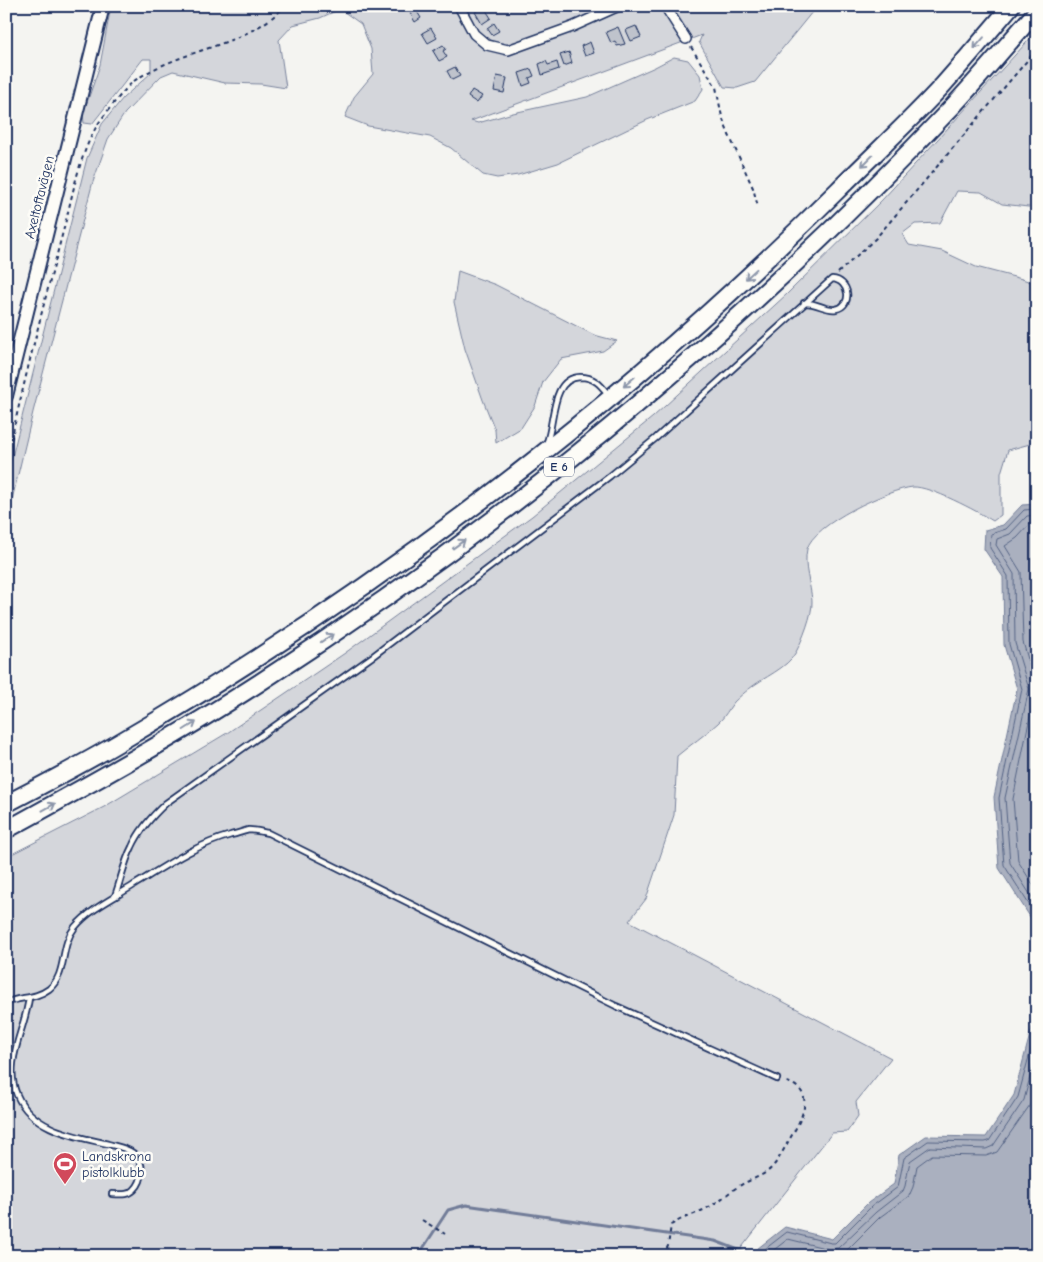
<svg xmlns="http://www.w3.org/2000/svg" width="1043" height="1262" viewBox="0 0 1043 1262" font-family="'Comic Neue',sans-serif">
<rect width="100%" height="100%" fill="#f4f4f1"/>
<filter id="ink" filterUnits="userSpaceOnUse"><feTurbulence type="fractalNoise" baseFrequency=".02" numOctaves="2"/><feDisplacementMap in="SourceGraphic" scale="10" xChannelSelector="R" yChannelSelector="G"/><feConvolveMatrix kernelMatrix="1 2 1 2 8 2 1 2 1" color-interpolation-filters="sRGB"/></filter>
<g filter="url(#ink)">
<g fill="#d4d6db" stroke="#78829c">
<path d="M111,6H817L755,82L737,88L724,87L699,42L702,35L471,121L478,123L513,113L587,97L655,67L674,57L688,60L700,75L703,89L695,101L647,120L558,163L518,175L497,178L483,175L451,148L430,137L368,126L345,117L354,97L373,74L371,49L361,24L340,9L320,18L293,25L279,40L286,88L261,84L225,83L173,71L161,76L125,113L108,139L92,185L33,412L6,525V481L87,158L102,124L123,98L151,73V59H143L92,124L84,123L83,114L100,65Z"/>
<path d="M1037,31V208L1002,204L981,192L957,191L940,223L915,224L902,234L909,245L942,251L976,267L1022,279L1037,284V444H1030L1008,450L1001,473V515L993,521C977,511 930,486 913,487C889,489 813,524 807,549C803,567 811,584 812,601C813,613 802,641 796,652C788,668 762,678 749,689C744,693 739,697 734,702C729,708 725,717 718,723C705,735 690,745 677,756L674,815L646,899L629,921L891,1058L856,1102L858,1116L847,1132L832,1133L735,1256H6V857L104,807L227,733L345,653L532,516L653,417L787,294L882,200Z"/>
<path d="M458,271L496,285L594,335L617,341L603,351L561,359L543,382L535,406L521,428L496,443L495,430L483,400L465,349L454,302Z"/>
</g>
<g fill="#aab0bf" stroke="#717c98">
<path d="M1037,504V938L1034,923L999,868L994,797L1017,689L1004,645L1003,577L984,549L985,530L1003,525L1022,505Z"/>
<path d="M1037,1008V1256H748L785,1227L832,1239L868,1203L894,1184L899,1155L926,1136L986,1137L1014,1095Z"/>
</g>
<g fill="none" stroke-linecap="round" stroke-linejoin="round">
<g stroke="#546385" stroke-width="1">
<path d="M1037,509L1024,510L1006,529L991,534L990,548L1008,576L1009,644L1022,689L999,798L1004,865L1037,917"/>
<path d="M1037,515L1027,516L1010,534L997,539L996,545L1014,574L1015,643L1029,689L1005,798L1010,863L1037,905"/>
<path d="M1037,523L1030,524L1017,538L1005,546L1021,572L1023,642L1036,687L1013,799L1018,861L1037,891"/>
<path d="M756,1256L787,1232L831,1243H835L871,1207L898,1187L904,1158L928,1141L985,1142L989,1141L1018,1097L1037,1027"/>
<path d="M766,1256L788,1239L829,1249L838,1248L876,1212L903,1191L905,1186L910,1161L930,1147L986,1149L993,1146L1024,1100L1037,1050"/>
<path d="M839,1256L845,1252L880,1217L909,1196L913,1187L917,1166L932,1155L986,1156L997,1152L1030,1105L1037,1081"/>
</g>
<path stroke="#717c98" stroke-width="3" d="M418,1256L448,1210L466,1205L715,1241L749,1254"/>
</g>
<g fill="#bfc3cc" stroke="#1b2f5e">
<path d="M484,7L491,18L482,24L475,12Z"/>
<path d="M416,10L421,18L415,22L410,13Z"/>
<path d="M494,23L499,31L492,35L487,28Z"/>
<path d="M636,26L641,37L631,41L626,30Z"/>
<path d="M618,27L625,44L617,46L615,41L611,43L606,32Z"/>
<path d="M431,28L437,38L428,43L422,33Z"/>
<path d="M590,42L594,53L585,56L581,46Z"/>
<path d="M443,45L446,49L443,51L447,57L439,61L433,51Z"/>
<path d="M569,52L572,63L564,66L560,55Z"/>
<path d="M546,61L548,65L557,62L559,69L542,75L539,64Z"/>
<path d="M455,67L460,76L452,80L447,71Z"/>
<path d="M531,69L534,76L529,78L531,83L523,86L519,73Z"/>
<path d="M497,76L507,78L504,93L494,91Z"/>
<path d="M472,90L482,96L477,103L468,97Z"/>
</g>
<g fill="none" stroke-linecap="round" stroke-linejoin="round">
<g stroke="#1b2f5e" stroke-width="8">
<g id="service">
<path d="M547,442C555,421 551,378 580,377C594,377 600,384 608,394"/>
<path d="M115,896C121,880 124,862 132,847C140,829 152,816 166,803L373,656L610,476L656,438L832,279C850,280 853,306 836,309C826,311 816,302 804,303"/>
<path d="M29,998C25,1030 3,1063 17,1095C32,1130 75,1136 108,1144C115,1146 127,1148 133,1153C145,1162 144,1180 134,1190C128,1196 120,1194 112,1194"/>
<path d="M6,1003C21,996 34,1000 49,989C68,973 59,947 75,927C90,909 114,898 134,885C165,866 195,845 231,835C237,834 244,831 249,830C255,830 262,832 268,833L616,1006L777,1079"/>
</g>
</g>
<g stroke="#1b2f5e" stroke-width="12">
<g id="minor">
<path d="M459,6L474,34L487,45L508,50L572,27L619,6"/>
<path d="M665,6L686,39"/>
</g>
</g>
<g stroke="#1b2f5e" stroke-width="16">
<path id="secondary" d="M6,396L103,6"/>
</g>
<g stroke="#1b2f5e" stroke-width="20">
<g id="motorway">
<path d="M6,804C44,784 83,764 120,742C381,590 624,403 838,190C873,155 910,121 943,85C966,59 989,32 1011,6"/>
<path d="M6,830C92,783 177,736 259,683C513,520 746,325 953,106C982,75 1009,42 1037,11"/>
</g>
</g>
<g stroke="#1b2f5e" stroke-width="2" stroke-dasharray="4 4" stroke-linecap="butt">
<path d="M691,47L716,87L722,117L729,135L753,188L758,207"/>
<path d="M838,273L876,238L912,196L1037,49"/>
<path d="M6,463C23,385 43,306 64,228C73,194 79,155 98,124C104,115 126,87 134,81C181,48 245,48 285,6"/>
<path d="M422,1220L445,1234"/>
<path d="M663,1256L668,1246L671,1225C683,1217 697,1214 709,1207C720,1201 730,1191 741,1185C749,1180 760,1177 768,1171C777,1164 782,1152 788,1142C800,1121 820,1091 784,1081"/>
</g>
<use href="#service" stroke="#fdfcf7" stroke-width="4.5"/>
<use href="#minor" stroke="#fdfcf7" stroke-width="9"/>
<use href="#secondary" stroke="#fdfcf7" stroke-width="12"/>
<use href="#motorway" stroke="#fdfcf7" stroke-width="16"/>
</g>
<defs><path id="oneway-shaft" d="M-6 0H5M1.5-3L5.5 0L1.5 3" fill="none" stroke-width="1.6" stroke-linecap="round" stroke-linejoin="round" transform="scale(1.25)"/></defs>
<g stroke="#8c96aa">
<use href="#oneway-shaft" transform="translate(979 43) rotate(131)"/>
<use href="#oneway-shaft" transform="translate(867 161) rotate(135)"/>
<use href="#oneway-shaft" transform="translate(751 274) rotate(137)"/>
<use href="#oneway-shaft" transform="translate(629 382) rotate(139)"/>
<use href="#oneway-shaft" transform="translate(459 544) rotate(-36)"/>
<use href="#oneway-shaft" transform="translate(327 638) rotate(-34)"/>
<use href="#oneway-shaft" transform="translate(190 726) rotate(-32)"/>
<use href="#oneway-shaft" transform="translate(49 807) rotate(-29)"/>
</g>
</g>
<defs>
<g id="stadium-pin" transform="scale(1.25)"><path d="M0 17L-7.5 6A9.5 9.5 0 1 1 7.5 6Z" fill="#d1495b" stroke="#fdfcf7"/><path d="M0-5a6.5 5 0 1 0 0 10a6.5 5 0 1 0 0-10ZM-3.5-1.8h7v3.6h-7Z" fill="#fff"/></g>
</defs>
<g fill-rule="evenodd">
<use href="#stadium-pin" x="65" y="1164"/>
</g>
<g text-anchor="middle" stroke-width="5" stroke-linejoin="round" paint-order="stroke">
<rect fill="#fdfcf7" stroke="#5f6c8c" stroke-width="1" x="544" y="457.5" width="30" height="19" rx="4"/>
<g font-size="12" font-weight="bold" fill="#1b2f5e">
<text x="559" y="471">E 6</text>
</g>
<g font-size="14" fill="#1b2f5e" stroke="#fdfcf7">
<text transform="translate(39 197) rotate(-76)" y="5">Axeltoftavägen</text>
</g>
<g font-size="14" fill="#1b2f5e" stroke="#fdfcf7" text-anchor="start">
<text x="82" y="1161">Landskrona<tspan x="82" dy="16">pistolklubb</tspan></text>
</g>
</g>
<rect width="1043" height="1262" fill="none" stroke="#fdfcf7" stroke-width="25"/>
<rect x="12" y="12" width="1018" height="1237" fill="none" stroke="#1b2f5e" stroke-width="2" filter="url(#ink)"/>
</svg>
